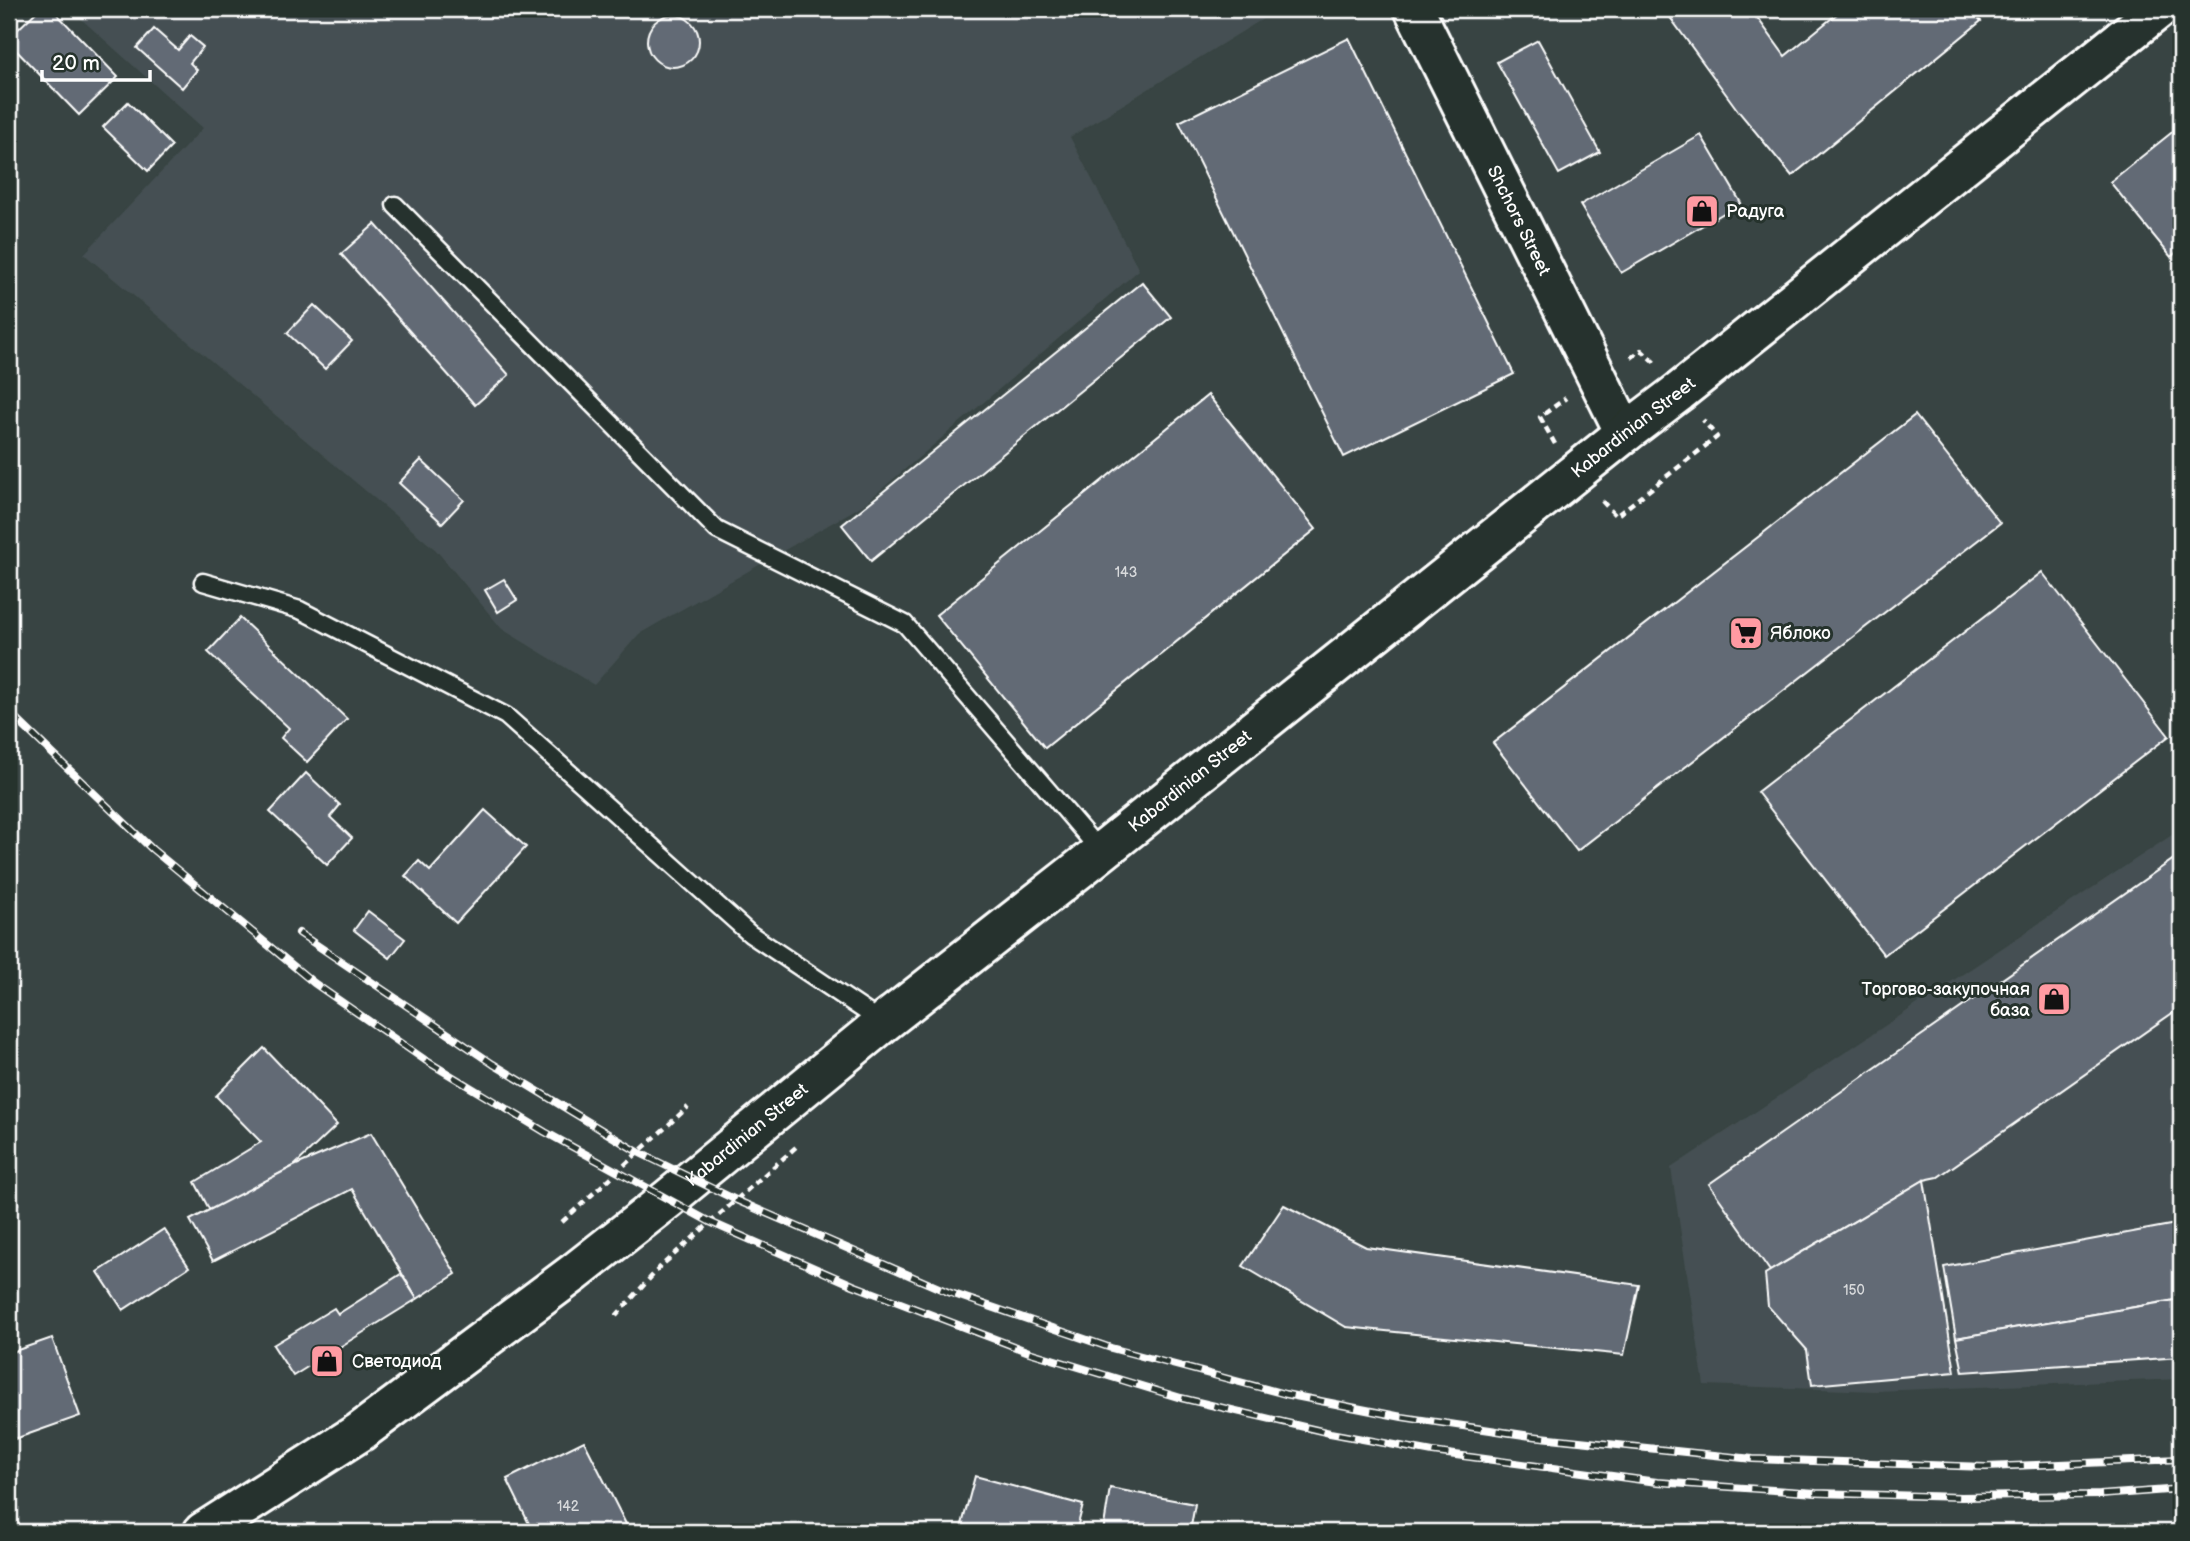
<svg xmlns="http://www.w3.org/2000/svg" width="2190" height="1541" viewBox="0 0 2190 1541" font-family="'Balsamiq Sans',sans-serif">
<rect width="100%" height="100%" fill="#384443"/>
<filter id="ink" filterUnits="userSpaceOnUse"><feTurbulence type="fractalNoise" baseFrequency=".0143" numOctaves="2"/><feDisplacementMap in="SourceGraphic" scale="14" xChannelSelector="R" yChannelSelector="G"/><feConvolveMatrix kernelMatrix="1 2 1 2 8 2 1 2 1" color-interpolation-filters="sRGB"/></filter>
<g filter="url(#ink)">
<g fill="#455052">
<path d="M70,9H1279L1070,137L1139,270L863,505L639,634L594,685L502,629L436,550L84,254L203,128Z"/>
<path d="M2181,829V1379L1876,1391L1704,1385L1671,1168Z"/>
</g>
<g fill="#626b75" stroke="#fff" stroke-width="2">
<path d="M39,9H52L118,77L79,115L9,43V38Z"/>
<path d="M1664,9H1751L1785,56L1843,9H1971L1981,21L1792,176L1739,112Z"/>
<circle cx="673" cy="41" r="26"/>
<path d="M154,29L178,50L190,36L203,47L190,63L197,70L182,88L137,48Z"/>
<path d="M1349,38L1514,374L1344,457L1179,122Z"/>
<path d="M1538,40L1600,152L1559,174L1497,62Z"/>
<path d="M128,102L172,146L148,171L103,127Z"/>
<path d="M2181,125V248L2171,257L2110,182Z"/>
<path d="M1701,135L1741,203L1621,273L1580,205Z"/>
<path d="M375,224L509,375L475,405L341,254Z"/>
<path d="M1142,282L1171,317L871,561L842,525Z"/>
<path d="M314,305L352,341L325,369L287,333Z"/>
<path d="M1208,395L1316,529L1045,748L936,615Z"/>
<path d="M1915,415L2000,523L1577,851L1493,743Z"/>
<path d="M421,460L464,500L442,523L399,483Z"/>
<path d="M2042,572L2169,736L1884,955L1757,792Z"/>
<path d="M504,579L517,600L498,612L485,590Z"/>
<path d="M240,618L347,719L307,762L281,738L289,728L208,652Z"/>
<path d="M306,773L340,805L330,817L352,838L327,865L270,812Z"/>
<path d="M485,810L526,847L456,923L405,876L419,861L430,871Z"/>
<path d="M2181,854V1007L1938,1177L1924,1180L1770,1271L1709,1184Z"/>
<path d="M368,911L405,939L390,958L354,930Z"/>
<path d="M264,1048L337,1125L294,1166L210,1211L195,1182L261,1142L216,1096Z"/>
<path d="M371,1133L456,1274L417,1299L352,1189L213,1261L190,1220L294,1166Z"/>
<path d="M9,1180L18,1204L9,1208Z"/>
<path d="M1924,1180L1955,1372L1812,1385L1807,1350L1768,1306L1765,1274Z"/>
<path d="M1284,1205L1366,1247L1639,1285L1624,1355L1346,1327L1243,1266Z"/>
<path d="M2181,1223V1299L1956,1338L1944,1267Z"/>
<path d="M164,1229L189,1267L123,1310L98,1272Z"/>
<path d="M401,1274L417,1299L293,1376L273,1345L334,1308L338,1314Z"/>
<path d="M2181,1299V1357L1963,1372L1956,1338Z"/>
<path d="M52,1338L80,1416L9,1441V1353Z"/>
<path d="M584,1441L630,1532H533L507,1479Z"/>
<path d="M975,1476L1083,1505L1076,1532H960Z"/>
<path d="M1110,1488L1195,1504L1190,1532H1103Z"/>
</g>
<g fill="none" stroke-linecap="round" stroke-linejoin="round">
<g stroke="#fff" stroke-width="21">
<g id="service">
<path d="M395,205L717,530L905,624L1101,852"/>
<path d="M203,582L300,610L506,716L750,934L883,1023"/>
</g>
</g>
<g stroke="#fff" stroke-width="44">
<g id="tertiary">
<path id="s1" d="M1414,9L1625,433"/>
</g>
</g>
<g stroke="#fff" stroke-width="44">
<g id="secondary">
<path id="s2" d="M203,1532L360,1432L575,1272L668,1199L883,1023L1101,852L1625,433L1679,392L2159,9"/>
</g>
</g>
<g stroke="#fff" stroke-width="4.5" stroke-dasharray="7 5" stroke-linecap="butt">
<path d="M1631,358L1641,350L1655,363"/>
<path d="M1555,444L1540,417L1566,398"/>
<path d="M1602,501L1616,516L1717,437L1703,420"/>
<path d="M562,1222L688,1107"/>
<path d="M616,1316L661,1266L796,1147"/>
<path d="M81,1532L103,1523"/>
</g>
<use href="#service" stroke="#26332d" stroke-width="16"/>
<use href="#tertiary" stroke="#26332d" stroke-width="38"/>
<use href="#secondary" stroke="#26332d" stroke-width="38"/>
<g stroke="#fff" stroke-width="8">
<g id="rail">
<path d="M9,712L152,849L314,983L425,1060L545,1132L710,1222L853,1285L1029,1352L1181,1398L1330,1433L1433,1452L1657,1482L1816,1493L1961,1497L2100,1495L2181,1489"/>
<path d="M299,933L493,1064L638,1152L736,1200L948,1292L1111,1348L1285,1394L1402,1417L1531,1436L1753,1459L1986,1467L2181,1459"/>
</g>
</g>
<use href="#rail" stroke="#26332d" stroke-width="5" stroke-dasharray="16" stroke-linecap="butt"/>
</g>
</g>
<defs>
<g id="shop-square" transform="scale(1.75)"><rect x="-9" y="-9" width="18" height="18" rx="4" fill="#ff9aa2" stroke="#26332d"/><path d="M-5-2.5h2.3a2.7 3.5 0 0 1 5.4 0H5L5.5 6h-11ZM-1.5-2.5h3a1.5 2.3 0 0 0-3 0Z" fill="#111"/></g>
<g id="supermarket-square" transform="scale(1.75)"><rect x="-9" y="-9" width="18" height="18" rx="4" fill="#ff9aa2" stroke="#26332d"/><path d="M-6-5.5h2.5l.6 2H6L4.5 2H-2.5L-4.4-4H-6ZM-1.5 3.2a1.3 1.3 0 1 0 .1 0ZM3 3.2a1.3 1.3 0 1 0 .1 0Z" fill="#111"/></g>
</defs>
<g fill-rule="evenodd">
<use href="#shop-square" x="1702" y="211"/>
<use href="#supermarket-square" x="1746" y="633"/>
<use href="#shop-square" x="2054" y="999"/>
<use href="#shop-square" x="327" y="1361"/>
</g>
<g text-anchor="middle" stroke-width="6" stroke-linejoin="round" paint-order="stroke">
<g font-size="14" fill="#d8dadc">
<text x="1126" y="577">143</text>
<text x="1854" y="1295">150</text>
<text x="568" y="1511">142</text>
</g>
<g font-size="18" fill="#fff" stroke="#26332d" text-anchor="start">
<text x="1726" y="217">Радуга</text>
<text x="1770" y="639">Яблоко</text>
<text x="2030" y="995" text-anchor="end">Торгово-закупочная<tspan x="2030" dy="21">база</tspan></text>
<text x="352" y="1367">Светодиод</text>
</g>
<g font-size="18" fill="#fff" stroke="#26332d">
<text dy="6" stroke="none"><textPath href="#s1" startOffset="236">Shchors Street</textPath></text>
<text dy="6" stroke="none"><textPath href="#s2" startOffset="1808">Kabardinian Street</textPath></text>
<text dy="6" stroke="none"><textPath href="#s2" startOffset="1241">Kabardinian Street</textPath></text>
<text dy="6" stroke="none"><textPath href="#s2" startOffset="674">Kabardinian Street</textPath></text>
</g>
</g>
<rect width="2190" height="1541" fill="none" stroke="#26332d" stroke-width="35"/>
<rect x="18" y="18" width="2155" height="1506" fill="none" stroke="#fff" stroke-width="2.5" filter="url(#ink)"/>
<path d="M42 70v10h108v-10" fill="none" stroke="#ffffff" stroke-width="3.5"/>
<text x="52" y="70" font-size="21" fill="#ffffff" stroke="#26332d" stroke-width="5" paint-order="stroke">20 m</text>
</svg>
